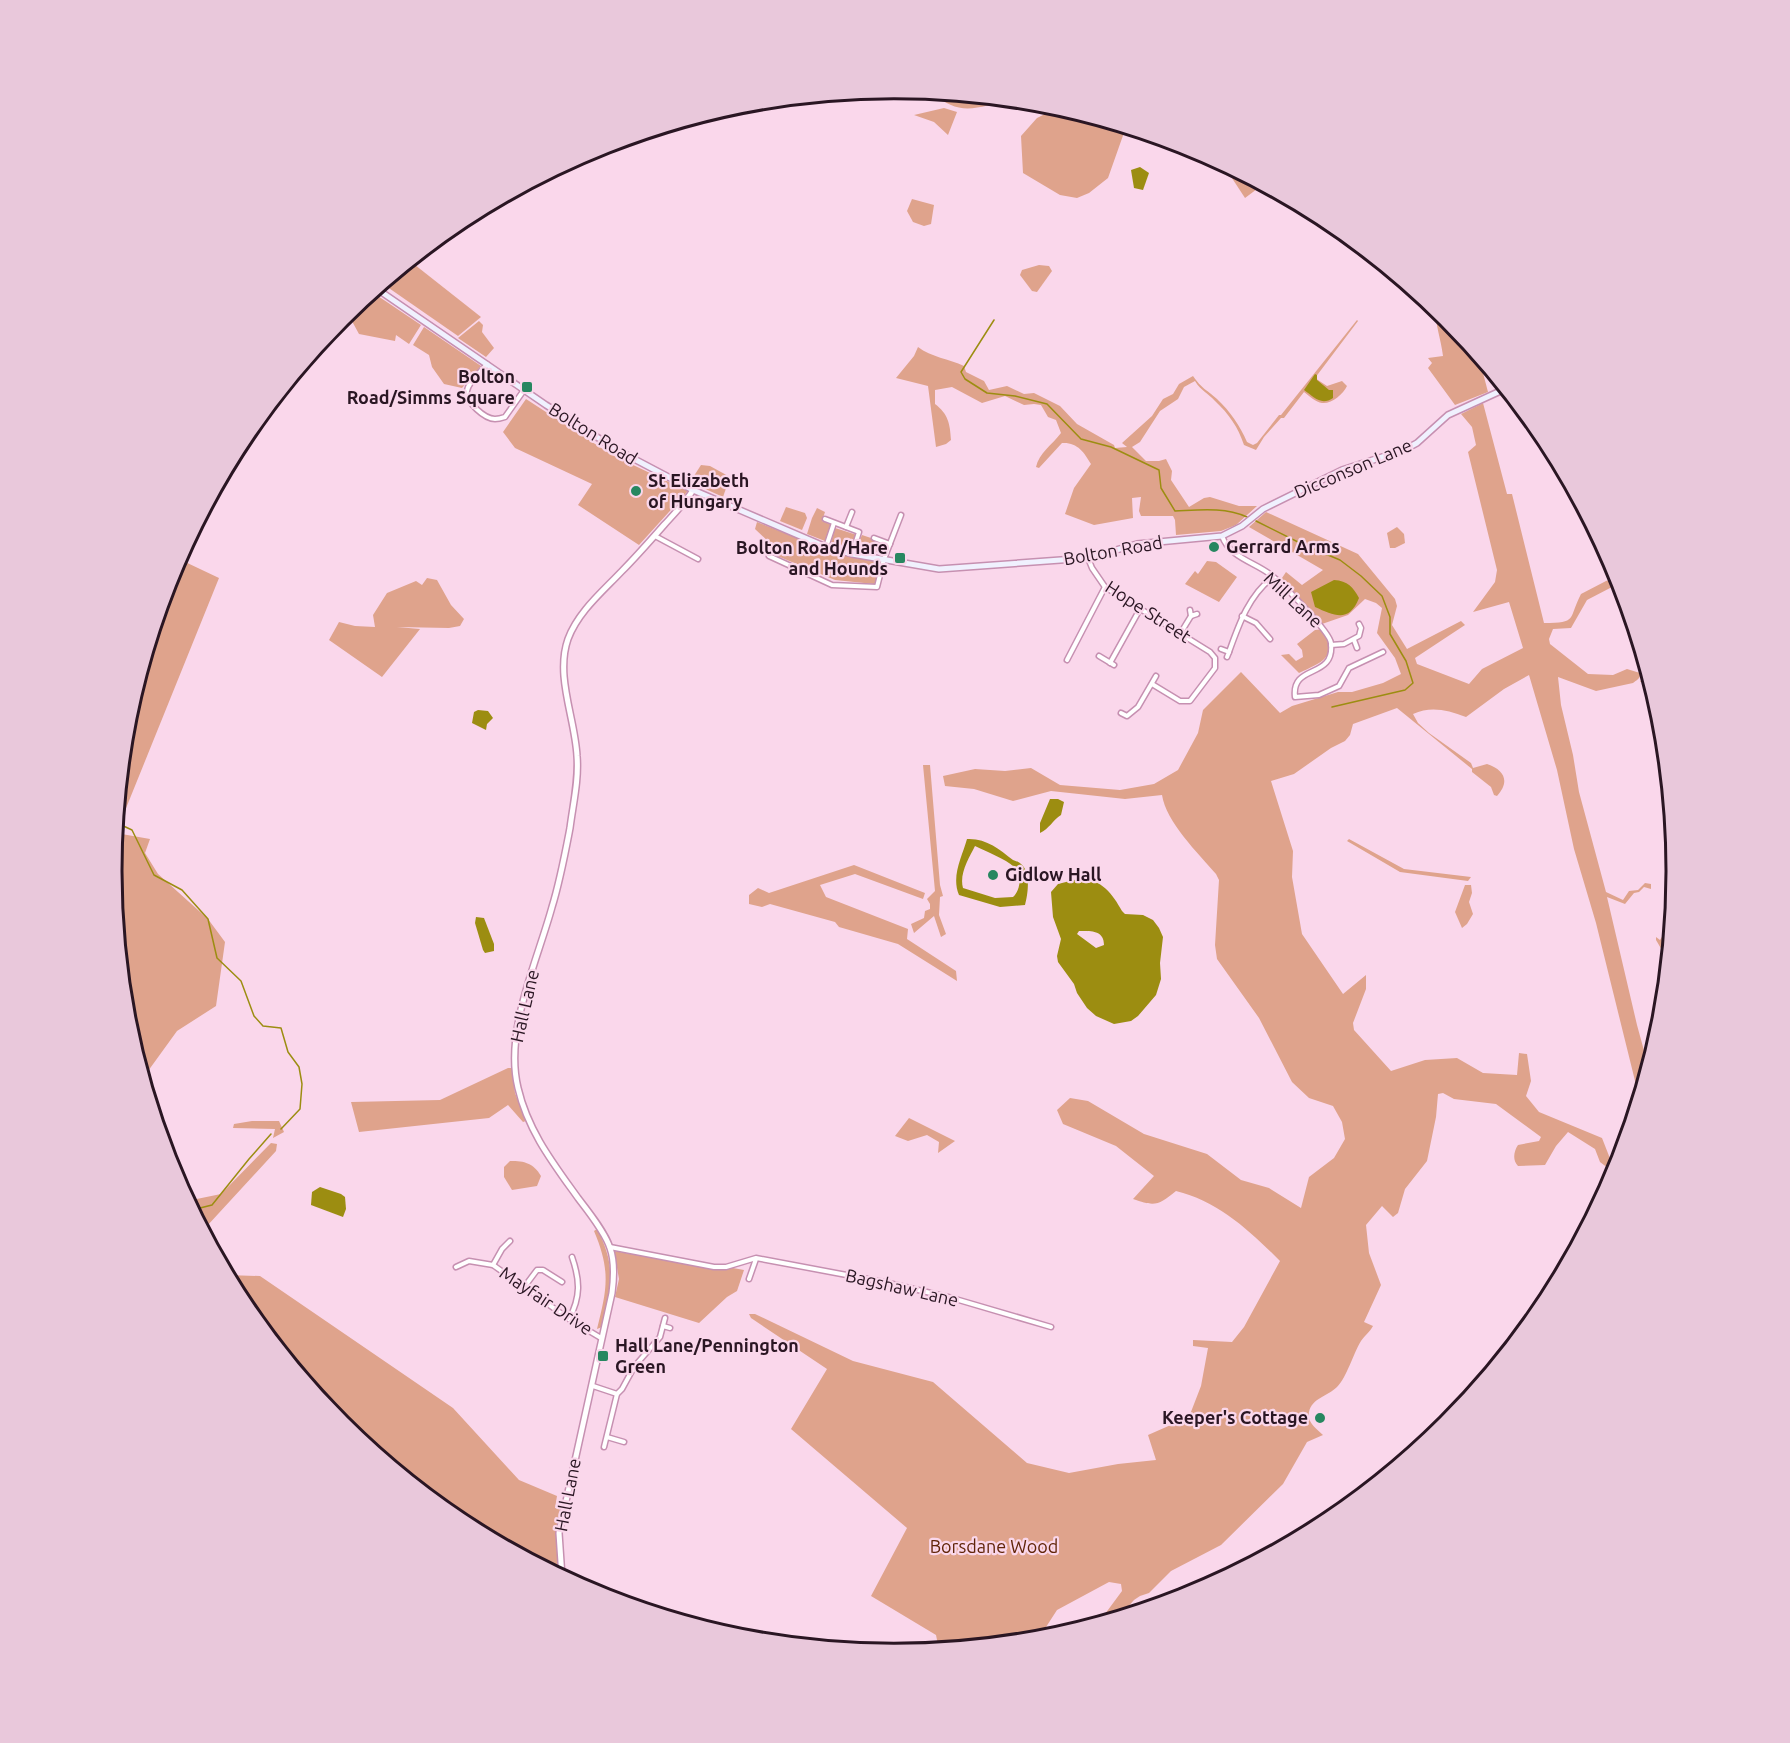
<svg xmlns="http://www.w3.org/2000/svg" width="1790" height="1743" viewBox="0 0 1790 1743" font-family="Ubuntu,sans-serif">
<rect width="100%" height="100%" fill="#fad7eb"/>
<g fill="#dfa38c">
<path d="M933,92L1010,100C979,107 958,118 933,92Z"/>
<path d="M1051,105L1126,127L1108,178L1089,193L1077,198L1060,195L1023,173L1021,136L1037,118L1051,111Z"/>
<path d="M944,108L957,112L948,135L934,122L914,115Z"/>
<path d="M1229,166L1259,183L1257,189L1245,198L1226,169Z"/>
<path d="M912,199L934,205L931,224L924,226L913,222L907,211Z"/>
<path d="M410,261L481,317L458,336L383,284Z"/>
<path d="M1039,265L1049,266L1052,271L1037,292L1032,291L1020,275L1022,270Z"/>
<path d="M372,292L421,325L409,344L396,335L395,341L359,334L353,323L351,310Z"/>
<path d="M1435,307L1449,318L1478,354L1488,392L1455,405L1428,368L1432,363L1428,358L1443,356C1441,339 1435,324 1435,307Z"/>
<path d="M1357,320L1358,321L1315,378L1327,386L1342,381L1347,386C1343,394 1332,404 1322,403C1316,402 1309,396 1304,392L1284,418H1281L1264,437L1256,450L1244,445C1238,427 1229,414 1215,401C1208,393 1201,391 1195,381L1184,387L1178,399L1160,411L1140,442L1132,447L1146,461H1159L1166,459L1172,471L1171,480L1189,507L1204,498L1210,497L1239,506H1257L1236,525L1221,531L1176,535L1175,520L1173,516H1141L1139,511L1141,497L1132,498L1133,518L1094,525L1065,514L1074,488L1091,464C1084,452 1077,442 1062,443L1039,468L1036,467C1039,453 1052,445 1061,433L1056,420L1048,417L1041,405L1034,404L1024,405L1005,396L982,403L952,387L935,390V404C948,414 950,423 951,440L946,444L936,447L928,386L896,378L914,356L918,347C931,357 949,359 964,366L966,372L984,381L989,390L1007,386L1024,394L1034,393L1060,406L1077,424L1114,445L1115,448L1127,447L1122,443L1152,416L1163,399L1173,394L1179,384L1193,376C1202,389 1206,389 1217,399C1230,411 1240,426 1247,442L1253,445L1257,443L1279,415H1281Z"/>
<path d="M479,321L483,325L482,332L494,348L486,357L458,338Z"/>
<path d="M424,327L481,366L462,388L444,384L432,367L429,355L413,345Z"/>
<path d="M526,399L612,455L688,491L639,545L578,505L592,484L515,448L503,432Z"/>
<path d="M1483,403L1507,494H1512L1544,623C1578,623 1568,619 1581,594L1606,581L1620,577L1622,584L1612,587L1587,600L1571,628L1553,629L1549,639L1550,644L1588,674L1613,675L1627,669L1640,673C1641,678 1637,680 1633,683L1596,691L1558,677L1561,705L1573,755L1579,792L1606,892L1623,900L1629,891L1638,890L1645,883L1651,884V889L1644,887L1639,892L1634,893L1625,904L1607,897L1637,1025L1649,1069L1640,1101L1596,923L1574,849L1557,770L1529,675L1504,689L1466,717C1447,710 1431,706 1413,714L1418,723L1429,733L1471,763L1473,768L1487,764C1505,770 1510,782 1497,796L1494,795L1491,787L1472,772V769L1397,708L1353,724L1350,735L1345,741L1331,748L1294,774L1271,781L1293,851L1292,877L1302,934L1343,994L1366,975V989L1353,1023L1354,1030L1391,1071L1425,1060L1457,1058L1483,1073L1517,1075L1519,1053L1527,1054L1531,1081L1526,1096L1539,1112L1602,1138L1611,1161L1619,1169L1617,1175L1600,1162L1595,1149L1568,1132L1556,1146L1545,1165L1518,1166C1512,1160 1514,1151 1518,1145L1539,1141L1541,1137L1496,1104L1454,1099L1443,1093L1438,1094L1436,1117L1427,1161L1405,1189L1398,1213L1393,1217L1382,1206L1366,1225L1369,1253L1381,1285L1364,1322L1373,1326C1370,1332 1365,1335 1361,1341C1353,1354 1347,1377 1337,1387C1328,1396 1312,1398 1309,1412C1307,1423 1316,1428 1323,1435L1307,1442L1283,1484L1221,1545L1171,1571L1149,1593L1140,1596L1134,1600L1117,1619L1084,1629L1094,1616L1105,1614L1122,1591L1121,1584L1109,1582L1057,1610L1037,1641L939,1650L936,1635L871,1596L907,1528L791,1429L827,1369L751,1318L749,1314H755L853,1361L933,1382L1027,1463L1069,1473L1118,1464L1156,1460L1148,1435L1189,1417L1201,1386L1208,1348L1193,1346V1340L1232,1342L1244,1327L1280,1261C1250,1231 1218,1201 1176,1191C1159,1205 1155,1207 1133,1199L1154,1176L1116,1146L1063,1124L1057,1110L1070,1098L1088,1101L1144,1134L1207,1154L1241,1180L1269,1188L1301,1208L1309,1177L1334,1158L1345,1139L1342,1122L1333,1106L1309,1098L1292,1082L1259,1018L1217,959L1215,945L1219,880L1216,874C1198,853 1166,822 1162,795L1125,799L1051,791L1013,801L974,789L945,786L943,776L975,769L1005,771L1031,768L1060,785L1120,790L1154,784L1178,770L1198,733L1203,710L1241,672L1280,713L1292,706L1338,692H1352L1383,683L1401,674L1395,658L1377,633L1382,608L1376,603L1365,599L1348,615L1322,624L1280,581L1286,572L1302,585L1323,570L1249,527L1266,512L1358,554L1395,599L1397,606L1392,625L1407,649L1461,621L1465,625L1415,658L1417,664L1469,684L1482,669L1523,648L1509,602L1473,612L1495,582L1497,570L1468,452L1476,445L1472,427L1461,414Z"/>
<path d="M701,465L710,466L730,477L723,497L690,482Z"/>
<path d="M786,507L805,513L807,518L802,530L780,521Z"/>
<path d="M817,508L825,512L822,521L832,525L825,541L807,534L812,518Z"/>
<path d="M757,522L825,549L879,561L878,580L874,584L835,580L775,555L773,546L755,529Z"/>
<path d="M1397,527L1404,534L1405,543L1395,548H1390L1387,533Z"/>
<path d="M835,528L857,535L852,549L831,542Z"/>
<path d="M862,535L886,543L883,553L856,548Z"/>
<path d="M181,560L219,578L116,833L150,839L145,853L158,874L208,919L225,942L216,1006L177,1031L143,1078L127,1024L112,871L127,718L172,572Z"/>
<path d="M1207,561L1216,562L1237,577L1219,602L1185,584L1195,571L1198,574Z"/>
<path d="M427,578L437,580L451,605L464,619L460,626L449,628L397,627L420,629L382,677L329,640L339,622L355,626L375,627L373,615L387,593L416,581L422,585Z"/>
<path d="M1324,629C1338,658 1322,662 1299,673L1281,655L1289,654L1296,661L1303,657L1302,650L1297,644L1315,630Z"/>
<path d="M1646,661L1663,718L1664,731C1653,715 1643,702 1651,683L1649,681L1640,682L1642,679Z"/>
<path d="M923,765H930L940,885L943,896L940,897L939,915L946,934L941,937L934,916L914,933L911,924L924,918L925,911L930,909V904L927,899L935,891Z"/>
<path d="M1349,839L1404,869L1471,877L1468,881L1400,872L1347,841Z"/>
<path d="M854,865L925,893L923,899L855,874L820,885L826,897L908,929L907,939L956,971L957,981L898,944L839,927L835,922L770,904L762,907L749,904V895L758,888L769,893Z"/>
<path d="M1465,885H1471L1472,893L1469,902L1473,914L1467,924L1462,928L1455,912Z"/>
<path d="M1667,929L1672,932L1669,962L1656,940V937L1660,940Z"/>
<path d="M508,1068H512L515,1093L526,1121L523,1122L508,1105L489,1118L359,1132L351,1102L440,1100Z"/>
<path d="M909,1118L955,1141L938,1153L939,1142L927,1135L908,1141L895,1136Z"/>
<path d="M252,1121H279L284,1132L273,1138L275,1129L233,1128L234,1124Z"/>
<path d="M271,1143L277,1144L276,1151L207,1226L202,1229L187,1201L221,1194Z"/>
<path d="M510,1161C525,1161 533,1163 541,1176L537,1186L512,1190L504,1177V1167Z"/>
<path d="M597,1229C617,1267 611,1287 602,1327L597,1329C607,1289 611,1271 594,1231Z"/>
<path d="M614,1251L715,1269L733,1268L744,1270L737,1291L727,1297L699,1323L615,1297L619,1279Z"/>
<path d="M227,1275L260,1276L453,1408L519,1480L557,1496L555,1508L560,1509L556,1529L558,1575L460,1522L341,1425L244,1306Z"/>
</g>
<g fill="#9c8d11" fill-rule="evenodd">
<path d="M1140,167L1149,173L1143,190L1134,188L1131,170Z"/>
<path d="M1315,374L1317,375V380L1329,390H1333V398C1321,406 1314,397 1304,390Z"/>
<path d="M1334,580C1348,581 1353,587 1359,598C1349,623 1335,616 1315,607L1311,592Z"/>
<path d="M478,710L488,711L493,718L487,724L486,730L472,723L474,712Z"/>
<path d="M1050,799H1058L1064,802L1061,815C1053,820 1049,829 1040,833V823Z"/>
<path d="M967,839C986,838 999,849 1013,860C1016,861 1019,862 1021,864C1031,872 1028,894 1025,905L1000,907L959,895C951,876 962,857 967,839ZM975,846C985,851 1006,859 1014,867C1022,876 1021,889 1013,897L995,898L963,888C959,874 969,858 975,846Z"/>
<path d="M1078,879C1101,878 1112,893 1122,911L1125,914L1143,915L1153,920L1159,928L1163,937L1160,963L1161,979L1156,995L1138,1016L1131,1021L1114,1024L1096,1016L1087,1008L1077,993L1074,984L1058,962L1057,956L1061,939L1053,917L1051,892L1058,884ZM1079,931C1091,931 1104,930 1104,945L1096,948L1077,934Z"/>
<path d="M476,917L484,918L494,944V951L485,953L483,950L475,923Z"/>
<path d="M320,1187L341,1194L345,1197L346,1209L343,1217L311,1205L312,1192Z"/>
</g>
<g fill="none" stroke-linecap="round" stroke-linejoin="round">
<g stroke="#9c8d11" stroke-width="1.5">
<path d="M994,320L961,372L965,379L987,393L1015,396L1047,404L1081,439L1111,447L1159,470L1161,488L1175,511C1200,510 1224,507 1247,517"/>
<path d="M1256,521L1304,545L1340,560L1361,576L1382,596L1390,617V634L1406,661L1413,683L1405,690L1332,707"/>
<path d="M117,823L132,830L154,875L182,890L208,919L217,958L241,981L254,1016L263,1026L281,1028L288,1052L299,1067L302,1084L300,1109L281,1129"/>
<path d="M192,1210L212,1205L249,1159L271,1134"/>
</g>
<g stroke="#c690b1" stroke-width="7">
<g id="minor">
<path d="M487,364C481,372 468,382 467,391C465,402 485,419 495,419C498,419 502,418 505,417L524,390"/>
<path d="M825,519L859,532L852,554"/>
<path d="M846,527L852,512"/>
<path d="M655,536L698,559"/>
<path d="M1222,536C1230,558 1255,562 1271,575C1282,583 1330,632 1331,643C1335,680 1291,663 1295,697L1319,695L1339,686L1349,668L1383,652"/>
<path d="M874,538L890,544"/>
<path d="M826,547L834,523"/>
<path d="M769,556L832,585L877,587L884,559L901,515"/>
<path d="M1088,558L1092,568L1105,587L1210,652L1215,658V668L1190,701H1180L1152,684"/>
<path d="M1190,610L1191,616L1197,614"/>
<path d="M1242,616L1256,623L1270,639"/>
<path d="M1180,634L1191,616"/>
<path d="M1354,640L1357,648"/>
<path d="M1331,645L1344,644L1359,636L1361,628L1359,624"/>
<path d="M1221,649L1229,652L1227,657"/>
<path d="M1229,652C1239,624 1249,595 1273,577"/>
<path d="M1099,656L1114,665"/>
<path d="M1067,660L1105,587"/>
<path d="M1110,663L1140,609"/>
<path d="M1121,713L1127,716L1138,707L1156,676"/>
<path d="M610,1247L714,1267H726L756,1258L884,1282L952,1298L1051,1327"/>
<path d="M493,1265L502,1249L510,1241"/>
<path d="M456,1267L469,1261L493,1265L569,1319L601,1338"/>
<path d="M749,1279L756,1259"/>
<path d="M525,1286L537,1270H543L562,1282"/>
<path d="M569,1319C581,1297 580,1280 572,1257"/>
<path d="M663,1326L670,1328"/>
<path d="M593,1386L617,1394"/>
<path d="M607,1437L624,1442"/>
<path d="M604,1447L617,1394L622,1389L634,1367L660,1337L665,1318"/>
</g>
</g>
<g stroke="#c690b1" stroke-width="8">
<path id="tertiary" d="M562,1577L559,1533L612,1293C614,1278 615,1262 610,1248C605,1232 588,1211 578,1198C553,1163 528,1131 518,1088C504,1031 537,962 552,907C560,881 565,854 570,828C573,804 579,780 577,756C575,718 555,676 568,639C578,612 602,592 621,572C636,557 650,541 664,525C674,514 685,503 693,490"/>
</g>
<g stroke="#c690b1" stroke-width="8">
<path id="secondary" d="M377,289L546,405L619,451L693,490L826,547L852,554L939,569L1088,558L1137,544L1222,536L1242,526L1263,509L1342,470L1404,450L1417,443L1448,415L1507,388"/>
</g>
<use href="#minor" stroke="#fff" stroke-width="4"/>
<use href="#tertiary" stroke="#fff" stroke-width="5"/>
<use href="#secondary" stroke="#f0f1fe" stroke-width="5"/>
</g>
<g fill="#278760" stroke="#fad7eb" stroke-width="2">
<rect x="521" y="381" width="12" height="12" rx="3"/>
<circle cx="636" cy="491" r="6"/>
<circle cx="1214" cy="547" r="6"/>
<rect x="894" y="552" width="12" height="12" rx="3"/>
<circle cx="993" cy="875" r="6"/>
<rect x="597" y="1350" width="12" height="12" rx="3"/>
<circle cx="1320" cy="1418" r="6"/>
</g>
<g text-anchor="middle" stroke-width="4.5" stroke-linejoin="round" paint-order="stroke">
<g font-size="18" font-weight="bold" fill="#2a1623" stroke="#fad7eb" text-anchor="start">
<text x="515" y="383" text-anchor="end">Bolton<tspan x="515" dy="21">Road/Simms Square</tspan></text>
<text x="648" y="487">St Elizabeth<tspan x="648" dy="21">of Hungary</tspan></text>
<text x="1226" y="553">Gerrard Arms</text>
<text x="888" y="554" text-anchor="end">Bolton Road/Hare<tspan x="888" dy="21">and Hounds</tspan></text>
<text x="1005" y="881">Gidlow Hall</text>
<text x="615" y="1352">Hall Lane/Pennington<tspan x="615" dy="21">Green</tspan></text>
<text x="1308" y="1424" text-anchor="end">Keeper's Cottage</text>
</g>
<g font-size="18" fill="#2a1623" stroke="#fad7eb">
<text transform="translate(593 434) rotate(32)" y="6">Bolton Road</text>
<text transform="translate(1353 469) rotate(-23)" y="6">Dicconson Lane</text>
<text transform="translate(1113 551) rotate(-10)" y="6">Bolton Road</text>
<text transform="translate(1293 600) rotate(43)" y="6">Mill Lane</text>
<text transform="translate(1148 612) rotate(33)" y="6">Hope Street</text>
<text transform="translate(525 1006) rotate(-77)" y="6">Hall Lane</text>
<text transform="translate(902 1288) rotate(13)" y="6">Bagshaw Lane</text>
<text transform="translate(546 1301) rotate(34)" y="6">Mayfair Drive</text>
<text transform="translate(568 1495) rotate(-79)" y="6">Hall Lane</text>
</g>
<g font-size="18" fill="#612509" stroke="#fad7eb">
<text x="994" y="1553">Borsdane Wood</text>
</g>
</g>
<path d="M0 0H1790V1743H0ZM122 871a772 772 0 1 1 1544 0a772 772 0 1 1-1544 0Z" fill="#e9c8db" fill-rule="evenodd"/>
<path fill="none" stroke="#2a1623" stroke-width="3" d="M122 871a772 772 0 1 1 1544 0a772 772 0 1 1-1544 0Z"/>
</svg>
